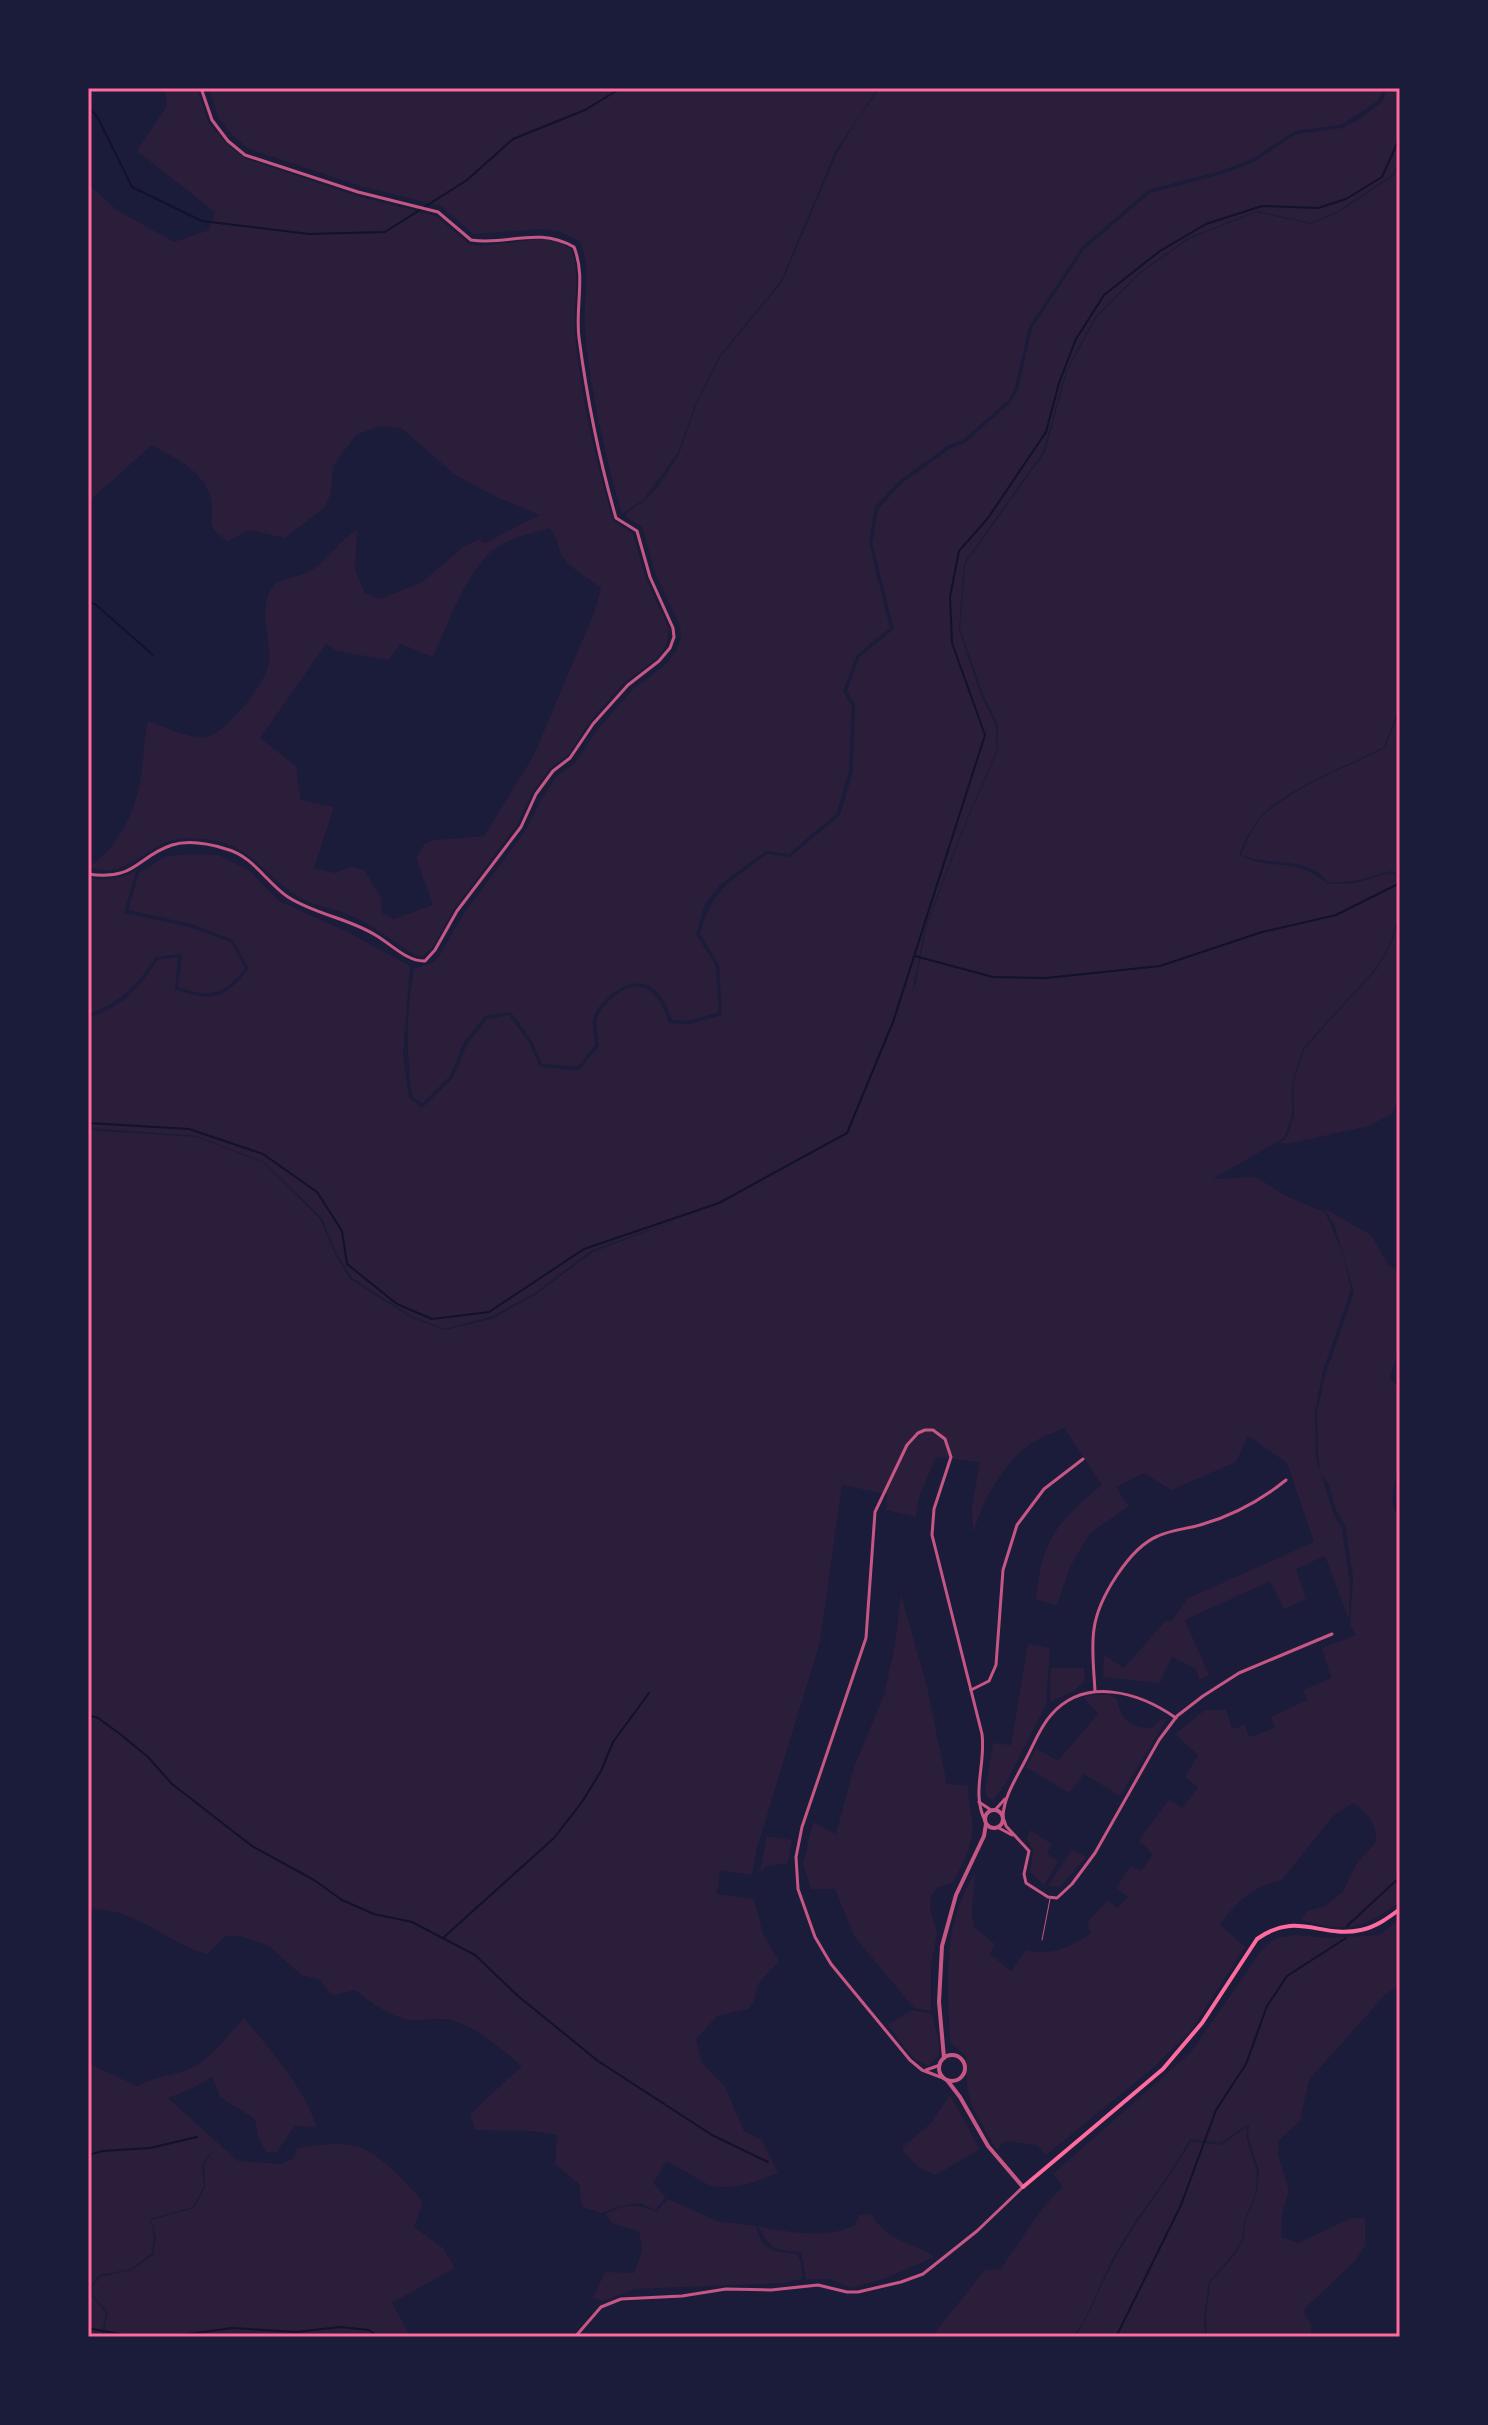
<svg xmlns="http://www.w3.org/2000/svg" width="1488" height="2425" viewBox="0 0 1488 2425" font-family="Helvetica,sans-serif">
<rect width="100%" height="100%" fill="#1b1b3a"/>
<g fill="#2a1e3b" fill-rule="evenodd">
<path d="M165,88H197L208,122L226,143L244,158L357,196L436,216L469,244L480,246L542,239L558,242L571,249C582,277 572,305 575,334C581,396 595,460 613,520L633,534L646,579L669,629L666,646L657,658L625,682L590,721L568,755L550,768L532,793L517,825L454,909L432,948L423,956L415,955C393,941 372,924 347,914C332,908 315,906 301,898C262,877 254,843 204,839C193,838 177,837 167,842C141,852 121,880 89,867C120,846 138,807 142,770C144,753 144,738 148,721C162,726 192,740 207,737C225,733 261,688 267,670C275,645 257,616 270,591C280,574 297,580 312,570C329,559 339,540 357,530L355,570L365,593L379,599L422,582L462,548L478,539L485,543L539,515L494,496L454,474L401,428L380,426L356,435L333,466L331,494L324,508L285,538L249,530L228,541C202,524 216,522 211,499C205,471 173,457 152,445L88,502V184L117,210L174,242L209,230L215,212L137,151L167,106ZM549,528C559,538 556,540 560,552C566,567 589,578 601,588L595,610L534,755L484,836L435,840L425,843L416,858L433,905L393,919L382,913L381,897L364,870L351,867L335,873L314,868L334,807L301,800L296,766L260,738L326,644L337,651L388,660L401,644L433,657C448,625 467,568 496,548C510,538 533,533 549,528Z"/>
<path d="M209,88H878L835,152L781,281L720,355L696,402L678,453L643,500L622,514C605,456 591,394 585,333C582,300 593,275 580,242L561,232L543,229L473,234L441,206L360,186L249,149L233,136L218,117Z"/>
<path d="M880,88H1383L1379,100L1341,125L1295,131L1252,159L1221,171L1148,190L1082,247L1029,327L1015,388L1009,400L963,440L949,445L899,481L875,507L869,543L890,628L857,655L843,691L852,706L849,770L837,813L789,854L766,851L720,885L705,904L696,934L716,966L719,1012L689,1021L672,1020C662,989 642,971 612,994C604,1001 596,1008 593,1019C592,1027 595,1037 595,1045L578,1067L542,1064L531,1040L511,1012L485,1016L464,1042L450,1076L422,1104L412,1096C406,1052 406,1012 414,969L434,962L441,953L463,915L526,830L542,798L557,776L576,762L598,729L633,689L664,666L676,651L681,638L680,626L656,575L642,527L629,519L625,514L644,501L659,485L679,454L697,402L721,356L782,282L837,153L858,118Z"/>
<path d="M1387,88H1400V160L1392,175L1338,211L1311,223L1257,211L1188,238L1139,273L1095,317L1066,371L1043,452L964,563L959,629L980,693L996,725L997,750L962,830L925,928L912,993L916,982L926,928L963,830L998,750V725L982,692L960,629L965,564L1045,452L1067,371L1096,318L1139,274L1189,239L1257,212L1311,224L1339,212L1393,176L1400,163V393L1397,396L1400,405V705L1384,747C1353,763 1286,790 1264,813C1253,825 1245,840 1239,855C1273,872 1294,855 1328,884L1354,883L1391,873L1400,877V911L1390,944L1376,968L1303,1048L1292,1085V1116L1284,1138L1213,1179L1256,1177L1288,1197L1325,1212L1343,1254L1351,1290L1323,1371L1315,1412L1316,1457L1333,1512L1342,1529L1350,1584L1349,1620L1325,1556L1296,1569L1306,1599L1284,1609L1270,1581L1185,1620L1209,1675L1199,1680L1196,1669L1172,1657L1159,1683L1103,1677L1104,1655L1124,1668L1166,1620L1171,1622L1188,1598L1314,1542L1287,1463L1248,1436L1236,1462L1171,1490L1144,1473L1116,1487L1129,1506L1090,1533L1070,1567L1057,1605L1036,1600C1042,1540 1056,1522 1102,1485L1064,1428C1052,1434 1035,1439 1025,1448C999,1471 982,1502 973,1534L972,1507L980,1462L936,1457L918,1500L916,1517L886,1510L887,1494L842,1485L820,1642L757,1848L752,1875L720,1870L717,1894L754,1899L763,1934L779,1961L758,1984L754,2001L748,2009L717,2016L696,2039L702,2063L725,2087L744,2131L762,2140L778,2173C753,2182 725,2196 699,2180C688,2173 679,2167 666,2162L653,2183L666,2197L655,2210L641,2203L621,2206L602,2213L582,2207L579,2184L555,2164L557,2135L530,2131L475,2130L470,2114L522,2066C501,2050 480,2029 454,2021C441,2018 429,2020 416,2020C392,2019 373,2004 355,1990L333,1996L319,1979L301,1975L269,1946L240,1936H225L208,1954C178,1947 160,1929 132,1918C118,1911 103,1910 88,1908V1130L197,1137L264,1163L320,1219L335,1254L350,1279L412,1318L445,1330L494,1318L536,1294L593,1252L674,1221L592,1250L535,1293L493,1316L445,1329L413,1317L352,1278L336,1253L322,1218L264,1162L197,1136L88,1128V1018C123,1006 137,991 157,960L178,957L175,989C213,1002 222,1000 249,969L233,940L191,924L128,910L139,873L166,856L190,854L219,855L250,871L279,901L348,932L410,966L403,1054L409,1097L422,1108L453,1078L467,1044L487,1019L509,1015L529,1042L540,1067L579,1070L599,1046C598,1038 595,1028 597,1020C599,1009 607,1002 616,995C644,973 661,997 669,1023L689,1024L722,1015L719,965L700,934C713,887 730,882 767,854L790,857L840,815L853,771L855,705L847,691L859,657L894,629L872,543L878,509L902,483L951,448L965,443L1011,402L1018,389L1032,328L1084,249L1150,193L1222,174L1254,162L1296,134L1342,128L1358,120L1382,102Z"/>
<path d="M1400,709V875L1391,871L1354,881L1329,883C1324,879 1319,872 1313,870C1290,858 1264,865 1241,855C1247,840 1255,822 1267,812C1298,785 1348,767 1385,748Z"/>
<path d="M136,871L124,913L190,927L231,942L245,969C221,996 212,998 178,987L182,954L156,957C137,985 121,1003 88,1014V878C106,881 120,879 136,871Z"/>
<path d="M1400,914V1092L1393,1113L1369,1126L1287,1144L1278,1143L1286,1139L1294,1116L1293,1085L1304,1049L1377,969L1391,944Z"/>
<path d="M1324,1208L1371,1235L1389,1266L1400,1271V1346L1390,1378L1400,1389C1400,1412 1403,1437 1400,1459C1397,1480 1385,1500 1400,1519V1902C1358,1931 1350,1932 1300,1920L1307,1911L1325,1906L1343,1892L1356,1864L1376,1842C1377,1823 1368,1813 1353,1803L1333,1816L1281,1881C1254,1885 1235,1903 1220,1925L1245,1947L1190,2032L1153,2068L1046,2155L1037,2145L1005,2141L997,2150C975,2113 964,2100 966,2056L950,2042C947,1983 942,1925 975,1873L972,1913L974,1927L995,1944L990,1954L1011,1971L1026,1950C1051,1956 1070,1948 1091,1933L1087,1922L1108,1900L1117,1908L1128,1897L1116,1888L1131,1866L1141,1871L1153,1854L1139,1841L1169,1799L1182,1808L1198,1787L1185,1777L1198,1755L1175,1734L1205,1710H1226L1232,1729L1245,1725L1249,1737L1275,1728L1271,1717L1307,1700L1303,1690L1331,1678L1322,1648L1356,1635L1350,1625L1353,1577L1345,1526L1336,1510L1329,1485L1321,1474L1318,1457L1317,1412L1325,1375L1354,1293L1335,1226Z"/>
<path d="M901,1594L927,1687L947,1784L968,1786C969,1798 969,1808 972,1819C976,1840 962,1865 953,1883L937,1887L931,1896L930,1909L937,1934L931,1965V2011L914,2008L854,1936L835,1889H811L803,1864L813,1822L836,1834L854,1767L884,1695L895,1644Z"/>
<path d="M1028,1644L1050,1648L1046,1705L1006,1783L994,1800L988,1798L985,1792L993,1743L1011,1745Z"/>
<path d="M1051,1668H1084L1085,1680L1074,1691L1050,1702Z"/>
<path d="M1092,1695H1110L1117,1699C1120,1719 1131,1729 1152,1728L1162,1719H1167L1120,1796L1084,1774L1069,1793L1026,1767L1036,1748L1058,1761L1098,1714L1084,1697Z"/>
<path d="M1030,1830L1052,1844L1047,1854L1058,1861L1044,1885L1030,1872L1033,1851L1027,1838Z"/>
<path d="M767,1836L792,1840L788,1863L767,1866L760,1872Z"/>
<path d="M1072,1849L1086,1857L1060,1887L1048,1886Z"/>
<path d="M1400,1919V1984L1384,1996L1309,2080L1300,2121L1279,2140L1278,2154L1289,2191L1282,2213L1281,2237L1298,2243L1351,2218H1365V2246L1354,2262L1303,2310L1311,2325V2337H1207L1206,2317L1210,2283L1236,2253L1243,2240L1246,2219L1257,2192L1259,2172L1248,2136L1249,2124L1220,2143L1190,2139C1168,2180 1138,2214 1115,2254C1100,2282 1092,2311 1073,2337H931L985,2270L1000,2269C1021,2242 1037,2210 1063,2187L1053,2174L1191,2052L1261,1951L1275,1938L1296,1935L1327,1938L1379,1935Z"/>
<path d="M912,2010L932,2014L939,2043V2055L928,2066L914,2059L888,2025Z"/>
<path d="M244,2018C267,2046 308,2092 316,2127L295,2126L276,2153L266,2152L258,2137L255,2119L220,2097L212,2077L191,2089L168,2098L238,2161L282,2164L294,2158L297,2148C315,2145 342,2141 360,2147C380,2154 410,2186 423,2202L414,2227L443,2248L455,2268L392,2303L411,2337H103L108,2312L89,2291L100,2277L132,2270L154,2254L156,2237L151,2220L194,2208L205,2187L204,2165L215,2147L202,2165L204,2186L193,2207L150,2219L154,2237L152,2253L131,2269L99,2275L88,2290V2063L137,2086C157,2076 168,2076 187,2070C209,2062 228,2035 244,2018Z"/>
<path d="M950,2095L980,2149L936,2175L919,2168L903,2151V2147L931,2123Z"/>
<path d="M1248,2126L1246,2136L1257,2172L1256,2192L1245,2219L1242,2239L1235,2252L1209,2282L1204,2317L1205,2337H1075C1093,2311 1101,2282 1117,2255C1139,2215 1169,2181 1191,2141L1221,2145Z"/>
<path d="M668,2199L717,2221L756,2226C762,2251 773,2252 797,2254L801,2262L802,2279L783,2283L635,2289L603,2301L593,2298L605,2272L634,2273L642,2251L639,2231L613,2224L605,2214C625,2205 635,2202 656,2212Z"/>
<path d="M872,2214C886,2243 912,2240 934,2257L884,2279L851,2288L830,2279H806L801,2252C776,2250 770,2251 758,2226C790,2232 825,2240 855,2225L859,2215Z"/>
<path d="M88,2291L106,2313L101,2337H88Z"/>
</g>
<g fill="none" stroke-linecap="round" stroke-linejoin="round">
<g stroke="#12122b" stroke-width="2">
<path d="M88,106L98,118L132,187L202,221L309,234L385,232L467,180L513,139L585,110L621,88"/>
<path d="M88,602L95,604L153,655"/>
<path d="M915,956L993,977L1046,978L1160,966L1262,932L1336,915L1400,883"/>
<path d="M88,1123L189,1129L263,1154L317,1192L342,1231L347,1264L397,1304L432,1319L489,1312L584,1249L719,1203L847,1133L893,1022L985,735L952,643L950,597L959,551L988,518L1046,432L1059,383L1076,339L1104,295L1160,251L1206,224L1262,206L1318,208L1346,199L1382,177L1400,137"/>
<path d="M88,1715L98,1718L120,1734L148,1757L172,1784L252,1846L314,1880L342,1900L374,1914L412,1922L475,1955L518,1996L598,2061L712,2135L768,2162"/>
<path d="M1347,1926L1400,1877"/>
<path d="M444,1937L554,1838L582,1802L601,1771L613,1742L649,1693"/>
<path d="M88,2155L103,2151L150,2148L197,2137"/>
<path d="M88,2328L135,2337"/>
<path d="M167,2337L232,2328L296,2332L340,2327L369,2330L378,2337"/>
<path d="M1116,2337L1181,2205L1216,2110L1246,2064L1267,2006L1287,1976L1346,1938"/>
</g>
<path stroke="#c65784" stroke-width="1" d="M1042,1940L1050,1899"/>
<g stroke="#c65784" stroke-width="3">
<path d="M88,874C136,881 136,857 172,845C188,840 210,844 226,849C253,856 266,882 288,897C316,915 349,918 377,936C392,945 408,962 425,961L435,950L457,911L521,827L536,794L553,771L570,758L593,724L628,685L659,661L670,648L674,637L673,628L650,577L637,531L616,518C599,459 587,398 579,338C575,306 586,277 574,247C536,226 509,246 471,240L438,212L358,192L245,155L228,141L212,120L201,88"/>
<path d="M971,1690L989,1681L996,1665L1003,1570L1017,1525L1044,1489L1083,1459"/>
<path d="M1095,1691C1094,1671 1091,1649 1094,1629C1098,1599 1129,1548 1158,1536C1171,1530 1186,1529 1200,1525C1232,1516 1260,1501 1286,1480"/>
<path d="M979,1802L991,1810"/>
<path d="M995,1810L1005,1799"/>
<path d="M1003,1816C1004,1796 1017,1777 1026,1759C1034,1744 1040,1727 1051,1715C1085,1676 1139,1692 1176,1718"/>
<path d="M1004,1820L1006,1826L1029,1851L1024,1874L1026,1883L1048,1897L1057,1898L1072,1884L1095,1853L1159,1740L1177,1716L1203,1696L1239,1673L1332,1634"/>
<path d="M999,1828L1012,1835"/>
<path d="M926,2070L940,2065"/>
<path d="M943,2078L922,2070L910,2060L831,1964L815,1937L798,1889L796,1857L802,1827L866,1638L875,1512L907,1445L918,1433L925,1430H933L945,1439L951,1457L934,1509L932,1535L982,1734C986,1766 971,1791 985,1821"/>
<path d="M575,2337L601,2307L621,2299L682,2296L726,2289L771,2290L818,2285L847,2292H858L901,2282L923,2274L977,2231L1023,2187"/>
</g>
<g stroke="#c65784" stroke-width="4">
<circle cx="994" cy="1819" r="9"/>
<circle cx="952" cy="2068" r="13"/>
<path d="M944,2058L939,2002L942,1946L956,1895L984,1836L986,1824"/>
<path d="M947,2080L960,2097L988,2146L1023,2187"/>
</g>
<path stroke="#ff6b9d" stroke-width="4" d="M1023,2187L1163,2069L1202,2023L1257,1939C1298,1910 1320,1939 1361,1930C1376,1927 1388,1918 1400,1909"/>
</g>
<rect width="1488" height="2425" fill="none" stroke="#1b1b3a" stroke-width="180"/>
<rect x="90" y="90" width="1308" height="2245" fill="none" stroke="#ff6b9d" stroke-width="3"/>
</svg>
